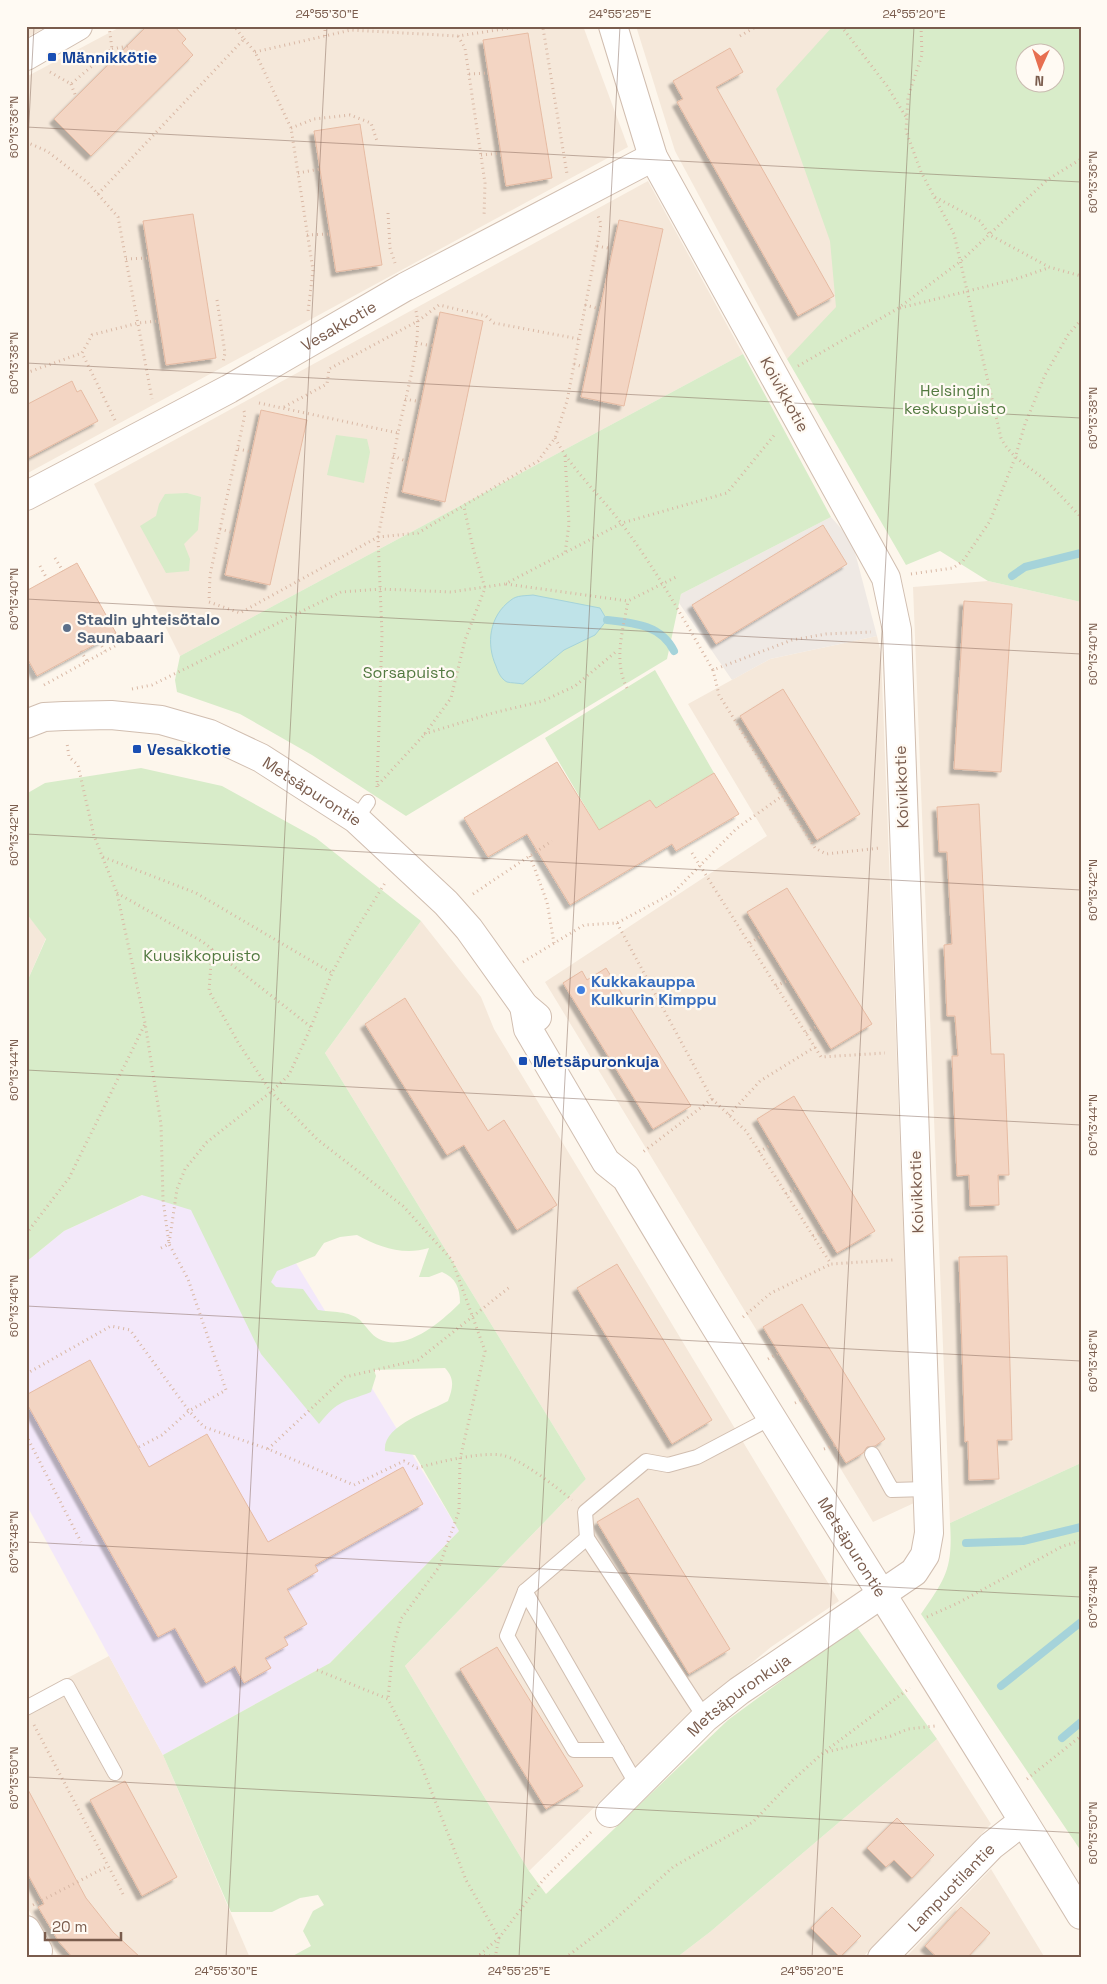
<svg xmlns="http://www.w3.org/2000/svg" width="1107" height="1984" viewBox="0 0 1107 1984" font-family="'Space Grotesk',sans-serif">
<defs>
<filter id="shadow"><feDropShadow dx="-4.5" dy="4.5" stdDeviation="1" flood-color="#0004"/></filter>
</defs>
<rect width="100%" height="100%" fill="#fdf6ec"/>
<g fill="#f5e8da">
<path d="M26,26H47L26,38Z"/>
<path d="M122,26H583L628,147L26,474V77Z"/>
<path d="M636,26H846L949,254L787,359L675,151Z"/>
<path d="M648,181L743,354L180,656L94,484Z"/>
<path d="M988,581L1081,602V1463L950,1523L913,587Z"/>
<path d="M877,636L881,653L914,1503L873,1522L545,982L767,836L688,704L770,659Z"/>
<path d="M26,913L46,938L26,984Z"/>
<path d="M421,921L481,997L494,1029L839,1601L771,1647L692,1712L529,1871L405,1666L586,1479L325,1053Z"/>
<path d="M109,1656L163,1755L250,1958H60L41,1932L26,1905V1700Z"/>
<path d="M937,1739L991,1824L862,1958H676L710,1932Z"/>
<path d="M991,1869L1045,1958H905Z"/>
</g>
<path fill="#efe9e4" d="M831,517L852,541L877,636L770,659L732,680L679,603L681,594Z"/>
<path fill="#f3e8fa" d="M208,1165L249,1186L459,1531L330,1663L163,1755L26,1504V1262L64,1231Z"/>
<g fill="#d8ecc9" fill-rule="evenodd">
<path d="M833,26H1081V602L988,581L940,551L906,565L787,359L836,307L830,241L776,89ZM1024,52H1054V82H1024Z"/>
<path d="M743,354L831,517L681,594L667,659L406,816L312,755L240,714L177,692L175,680L180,656Z"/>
<path d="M336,435L367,439L370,452L364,483L327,475Z"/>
<path d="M187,493L201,497L198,530L184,544L190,559L189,571L166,573L140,526L156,516L159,504L165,494Z"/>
<path d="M655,670L714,773L655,808L650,800L599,830L545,738Z"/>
<path d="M141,768L222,786L316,838L421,921L325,1053L586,1479L405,1666L529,1871L546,1894L728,1720L856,1626L937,1739L710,1932L676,1958H289L311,1946L303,1931L313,1911L324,1905L318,1895L300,1898L272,1912H231L163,1755L330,1663L459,1531L415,1455L385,1451C382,1425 431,1411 448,1401C453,1387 455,1379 445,1368L374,1370L376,1376L371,1392C343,1403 339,1399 319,1424L261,1354L191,1210L142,1195L64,1231L26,1262V984L46,939L26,913V794L45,783ZM357,1235C379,1247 403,1256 429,1248L419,1277H429L442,1272C456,1278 460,1288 460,1303C443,1320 406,1353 379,1339C371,1335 366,1326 360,1320C350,1311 331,1312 318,1310L303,1289L276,1287L271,1282L277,1271L315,1256L324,1243L340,1237Z"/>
<path d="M1081,1463V1851L921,1614C946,1578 953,1568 950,1523Z"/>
</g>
<path fill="#bfe3e8" stroke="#a5d3da" d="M533,595L600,608L607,620L595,635L564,650L523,684C518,683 511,683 507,682C501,679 498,672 496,666C486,644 489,616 511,600C517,595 525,596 533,595Z"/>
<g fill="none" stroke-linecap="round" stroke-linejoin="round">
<g stroke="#a5d3da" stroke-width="8">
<path d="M1012,576L1025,567L1081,553"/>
<path d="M607,620C635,623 661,625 674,651"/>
<path d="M966,1543L1023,1541L1081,1527"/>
<path d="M1001,1686L1081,1622"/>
<path d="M1062,1738L1081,1722"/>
</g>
</g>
<g fill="#f3d5c3" stroke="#e6bba3" filter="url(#shadow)">
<path d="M147,26H174L186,39L182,43L193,55L91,156L54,119Z"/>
<path d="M528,33L552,178L506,186L483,40Z"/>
<path d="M730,48L743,72L716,87L834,296L798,316L677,102L683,99L673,81Z"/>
<path d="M360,124L382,265L336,272L314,131Z"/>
<path d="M193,214L216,358L166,365L143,221Z"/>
<path d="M619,220L663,229L624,406L581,397Z"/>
<path d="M440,312L483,321L445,502L402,492Z"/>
<path d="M72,381L77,392L81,390L98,421L26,459V405Z"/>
<path d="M261,410L307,420L270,585L225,575Z"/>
<path d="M823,525L847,564L716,644L692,605Z"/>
<path d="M77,563L116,633L37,676L26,656V591Z"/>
<path d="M964,601L1012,604L1001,772L954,769Z"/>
<path d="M783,689L860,814L817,840L740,716Z"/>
<path d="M557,762L599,830L650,800L656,808L714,773L739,814L676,851L672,844L570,905L527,834L488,857L464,818Z"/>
<path d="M979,804L991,1054H1004L1009,1175H998L999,1205L970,1206L969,1175L957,1176L952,1056H958L955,1016H947L944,945L952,944L947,852H939L937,807Z"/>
<path d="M787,888L872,1024L831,1049L747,912Z"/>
<path d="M606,968L691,1106L653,1129L563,983L582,971L587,980Z"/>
<path d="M405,998L488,1131L504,1120L557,1205L517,1230L464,1145L447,1155L365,1024Z"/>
<path d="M794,1096L875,1231L837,1253L757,1119Z"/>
<path d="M1007,1256L1012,1440H997L999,1479L969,1480L968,1441L965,1442L959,1257Z"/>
<path d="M617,1264L712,1420L672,1444L577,1288Z"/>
<path d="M802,1304L885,1439L875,1446L867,1447L863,1453L846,1463L763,1327Z"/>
<path d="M90,1360L149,1467L207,1434L268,1542L403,1467L423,1504L315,1565L318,1571L287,1589L307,1624L284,1637L288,1645L265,1658L271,1668L244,1683L235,1666L206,1683L175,1628L158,1637L26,1402V1395Z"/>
<path d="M638,1498L730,1649L689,1674L597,1522Z"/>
<path d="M497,1647L583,1786L546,1809L460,1669Z"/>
<path d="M125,1781L177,1877L142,1896L90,1800Z"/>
<path d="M26,1786L86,1898L113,1932L141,1958H73L59,1942L38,1907L44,1904L26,1871Z"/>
<path d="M897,1818L934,1855L912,1878L894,1860L886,1867L867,1848Z"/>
<path d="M832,1907L861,1936L840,1957L811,1928Z"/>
<path d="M961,1907L990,1933L967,1958H938L925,1946Z"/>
</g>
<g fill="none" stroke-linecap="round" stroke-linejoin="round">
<g stroke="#d1beb0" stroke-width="16">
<g id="service">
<path d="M356,819L368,802"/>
<path d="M872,1454L892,1490L926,1489"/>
<path d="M587,1538L525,1591L637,1785"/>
<path d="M525,1591L507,1636L574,1750H617"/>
<path d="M26,1708L67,1686L115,1773"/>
<path d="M705,1718L587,1538L585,1512L646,1461L668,1465L697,1457L771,1418"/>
</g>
</g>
<g stroke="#d1beb0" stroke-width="30">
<g id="minor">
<path d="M26,56L78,26"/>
<path id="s1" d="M26,496L229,389L405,287L653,157"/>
<path id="s2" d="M610,1813L705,1718L739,1691L914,1572L925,1555L929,1533L897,630L886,578L653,157L613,26"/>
<path d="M26,1930L38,1951"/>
<path id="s3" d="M882,1958L991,1846L1023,1821"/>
</g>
</g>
<g stroke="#d1beb0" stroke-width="30">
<g id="tertiary">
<path id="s4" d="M26,724L44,717L64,716L111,715L161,720L210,734L261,758L356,819L446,903L469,929L524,1006L537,1017"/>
<path id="s5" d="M524,1006L528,1029L606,1162L626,1178C773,1427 931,1668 1081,1915"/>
</g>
</g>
<g stroke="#d9b8a5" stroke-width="3" stroke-dasharray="1 4" stroke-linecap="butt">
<path d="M534,26L543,28L567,174"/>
<path d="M841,26L887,86L906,117"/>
<path d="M921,26L922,55L908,97L906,131L921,172L954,234L1001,438C1011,458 1029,466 1045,480C1058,492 1069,505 1081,517"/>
<path d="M325,36V26"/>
<path d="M458,36L465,48L485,183L484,217"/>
<path d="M740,36L757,26"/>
<path d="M244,39L255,52L291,128L313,270L308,312"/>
<path d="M112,49L128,46"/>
<path d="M255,52L351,30L458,36L523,26"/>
<path d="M50,72L71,84L112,49L109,26"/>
<path d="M469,74L488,73"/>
<path d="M71,84L76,97"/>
<path d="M291,128L314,119L350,115L371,123L377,141"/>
<path d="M26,142L47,151L88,183L118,217L152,399"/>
<path d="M481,155L501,153"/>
<path d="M298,173L320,169"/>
<path d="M98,194L244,39L234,26"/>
<path d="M935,197L980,221L990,235L1049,267L1081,276"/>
<path d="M388,213L390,248L395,263"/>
<path d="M307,235L330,234"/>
<path d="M597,246L613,249"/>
<path d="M126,259L149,258"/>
<path d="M217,300L225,353L223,362"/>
<path d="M585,305L600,309"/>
<path d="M900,308L1016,279L1048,268"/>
<path d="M416,343L433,346"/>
<path d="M574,364L587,368"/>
<path d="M798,366L897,309L961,261L1047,180L1081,159"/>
<path d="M26,373L82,353"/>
<path d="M405,399L421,402"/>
<path d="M259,403L398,433C404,402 423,340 416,311"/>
<path d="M284,407L327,384L329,369L418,321L439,305L486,316L494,323L579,339"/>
<path d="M244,411L245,414L210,575L209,602L240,613L378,537L398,433"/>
<path d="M115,420L82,353L92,335L138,323L159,321"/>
<path d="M555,438C572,470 599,494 621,523C656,569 684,620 713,670L792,640L826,634L871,632"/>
<path d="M238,449L252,452"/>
<path d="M393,456L408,462"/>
<path d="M565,456L569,524L565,554"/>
<path d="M220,529L234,533"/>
<path d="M55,558L63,571"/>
<path d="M40,566L47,579"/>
<path d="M911,574L953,568L963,561L990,521L1015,458L1025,424L1045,375L1068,335L1081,320"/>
<path d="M506,584L628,601L678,576"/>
<path d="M99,642L105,651"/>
<path d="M81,651L87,661"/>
<path d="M26,662L29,661"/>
<path d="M713,670L719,695L815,848L826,854L880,848"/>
<path d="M44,685L115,646"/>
<path d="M627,688C613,660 623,631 628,601"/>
<path d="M132,689L152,685L341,592L381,589L451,592L505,584L622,523L727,493L776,433"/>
<path d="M424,734L493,713L543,701L575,686L618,650"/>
<path d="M378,785L424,735L451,698L465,640L485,588L473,548L464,507"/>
<path d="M377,787L382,634L378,537L418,533L538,461L555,438L567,401L601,224L598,216"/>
<path d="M692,853L821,1057L885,1053"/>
<path d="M530,856L547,902L554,943"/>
<path d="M103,857L196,893L332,973"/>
<path d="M117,893L203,942L311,1027"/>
<path d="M473,894L552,841"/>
<path d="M617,923L712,1099L643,1152"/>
<path d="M750,943L761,936"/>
<path d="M212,949L209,991L239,1044L271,1092L318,1140L403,1206L452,1260L485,1351L460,1459L459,1511L439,1567L401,1619L393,1648L388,1699"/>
<path d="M523,962L584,925L617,923L673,893L736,829L782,796"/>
<path d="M776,986L789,980"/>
<path d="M806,1033L817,1026"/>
<path d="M712,1099L746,1131L831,1264L893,1260"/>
<path d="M729,1115L760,1081L815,1047"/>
<path d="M759,1152L772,1144"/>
<path d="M786,1194L798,1187"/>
<path d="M26,1234L69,1178L145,1024"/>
<path d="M813,1236L824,1232"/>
<path d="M161,1248L169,1244L177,1189L185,1169L207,1142L271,1092L289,1075L311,1027L332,973L349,941L385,883"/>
<path d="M743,1317L771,1293L831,1264"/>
<path d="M768,1359L779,1353"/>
<path d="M26,1374L111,1326L130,1330L189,1411L226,1390L188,1279L169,1244L163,1200L161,1124L145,1023L117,893L94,836L78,765L69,757L67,743"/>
<path d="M795,1403L806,1398"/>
<path d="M26,1435L81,1542"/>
<path d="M139,1447L162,1435L189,1411L204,1427L268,1449L354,1485L404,1461L417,1468C438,1462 480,1452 501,1455C520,1458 556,1487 572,1500"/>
<path d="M268,1449L345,1377L418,1360L511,1286"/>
<path d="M824,1449L835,1445"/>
<path d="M927,1617L958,1603L1063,1546L1081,1541"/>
<path d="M317,1670L388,1699L420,1762L466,1880L499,1938L495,1958"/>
<path d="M34,1725L124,1896"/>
<path d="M827,1752L891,1736L908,1729L935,1726"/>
<path d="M1027,1779L1081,1736"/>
<path d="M33,1905L108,1866"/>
<path d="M479,1955L513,1958"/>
<path d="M476,1958L499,1938L543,1880L592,1831"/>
<path d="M565,1958L610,1924L673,1867L753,1822L794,1779L824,1752L910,1688"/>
</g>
<use href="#service" stroke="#fff" stroke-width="14"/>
<use href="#minor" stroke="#fff" stroke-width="28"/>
<use href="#tertiary" stroke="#fff" stroke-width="28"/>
</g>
<path fill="none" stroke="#7a5c4d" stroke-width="1" stroke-opacity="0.45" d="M26,127L1081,182M26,178L34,26M26,363L1081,418M26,599L1081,654M26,834L1081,890M26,1070L1081,1125M26,1306L1081,1361M26,1542L1081,1597M26,1777L1081,1833M226,1958L327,26M519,1958L620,26M812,1958L914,26"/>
<g fill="#1a4fb4" stroke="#fffaf3" stroke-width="2">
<rect x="47" y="52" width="10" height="10" rx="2.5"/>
<rect x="132" y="744" width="10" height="10" rx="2.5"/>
<rect x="518" y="1056" width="10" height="10" rx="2.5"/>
</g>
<circle fill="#5c6f8a" stroke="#fffaf3" stroke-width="2" cx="67" cy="628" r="5"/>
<circle fill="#3f7fe0" stroke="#fffaf3" stroke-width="2" cx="581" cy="990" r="5"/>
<g text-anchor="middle" stroke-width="4.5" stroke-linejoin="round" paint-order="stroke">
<g font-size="16" font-weight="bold" fill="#164399" stroke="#fffaf3" text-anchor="start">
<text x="62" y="63">Männikkötie</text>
<text x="147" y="755">Vesakkotie</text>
<text x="533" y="1067">Metsäpuronkuja</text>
</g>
<g font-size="16" fill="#7a5c4d" stroke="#fffaf3">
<text dy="6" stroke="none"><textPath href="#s1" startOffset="356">Vesakkotie</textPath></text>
<text transform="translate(785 394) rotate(61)" y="6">Koivikkotie</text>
<text transform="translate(901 787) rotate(-92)" y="6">Koivikkotie</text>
<text dy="6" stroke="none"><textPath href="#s4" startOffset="305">Metsäpurontie</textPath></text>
<text transform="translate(916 1192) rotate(-92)" y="6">Koivikkotie</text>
<text dy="6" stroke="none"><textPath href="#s5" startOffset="636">Metsäpurontie</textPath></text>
<text dy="6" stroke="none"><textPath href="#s2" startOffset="175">Metsäpuronkuja</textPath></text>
<text dy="6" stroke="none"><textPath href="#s3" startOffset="99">Lampuotilantie</textPath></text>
</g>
<g font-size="16" fill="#537a41" stroke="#fffaf3">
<text x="955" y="396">Helsingin<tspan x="955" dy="18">keskuspuisto</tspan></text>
<text x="409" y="678">Sorsapuisto</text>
<text x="202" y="961">Kuusikkopuisto</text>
</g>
<g font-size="16" font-weight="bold" fill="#4e5e75" stroke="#fffaf3" text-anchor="start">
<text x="77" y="625">Stadin yhteisötalo<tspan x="77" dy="18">Saunabaari</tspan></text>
</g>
<g font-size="16" font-weight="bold" fill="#366cbe" stroke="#fffaf3" text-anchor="start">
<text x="591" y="987">Kukkakauppa<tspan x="591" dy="18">Kulkurin Kimppu</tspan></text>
</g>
</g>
<rect width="1107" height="1984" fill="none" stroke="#fffaf3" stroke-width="55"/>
<g transform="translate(1040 68) rotate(183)"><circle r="24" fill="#fffaf3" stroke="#cabbb1"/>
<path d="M0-4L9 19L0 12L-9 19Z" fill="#e76f51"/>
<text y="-8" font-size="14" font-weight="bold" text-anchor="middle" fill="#7a5c4d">N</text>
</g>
<path d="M45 1932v8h76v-8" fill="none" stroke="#7a5c4d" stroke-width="2.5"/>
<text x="52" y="1932" font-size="15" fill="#7a5c4d" stroke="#fffaf3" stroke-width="4" paint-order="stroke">20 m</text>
<rect x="28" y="28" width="1052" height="1928" fill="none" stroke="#7a5c4d" stroke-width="2"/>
<g font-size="12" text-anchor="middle" fill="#7a5c4d">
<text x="327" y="18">24°55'30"E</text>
<text x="620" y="18">24°55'25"E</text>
<text x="914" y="18">24°55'20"E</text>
<text transform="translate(14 127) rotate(-90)" y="4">60°13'36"N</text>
<text transform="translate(1093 182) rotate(-90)" y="4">60°13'36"N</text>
<text transform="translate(14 363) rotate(-90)" y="4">60°13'38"N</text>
<text transform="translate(1093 418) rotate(-90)" y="4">60°13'38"N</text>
<text transform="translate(14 599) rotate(-90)" y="4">60°13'40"N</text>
<text transform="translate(1093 654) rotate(-90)" y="4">60°13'40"N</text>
<text transform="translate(14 835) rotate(-90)" y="4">60°13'42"N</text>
<text transform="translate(1093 890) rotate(-90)" y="4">60°13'42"N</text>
<text transform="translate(14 1070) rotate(-90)" y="4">60°13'44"N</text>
<text transform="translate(1093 1125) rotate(-90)" y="4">60°13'44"N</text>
<text transform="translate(14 1306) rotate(-90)" y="4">60°13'46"N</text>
<text transform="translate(1093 1361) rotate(-90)" y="4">60°13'46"N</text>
<text transform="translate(14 1542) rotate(-90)" y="4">60°13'48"N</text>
<text transform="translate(1093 1597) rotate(-90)" y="4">60°13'48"N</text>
<text transform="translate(14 1778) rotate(-90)" y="4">60°13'50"N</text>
<text transform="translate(1093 1833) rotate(-90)" y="4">60°13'50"N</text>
<text x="226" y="1975">24°55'30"E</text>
<text x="519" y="1975">24°55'25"E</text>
<text x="812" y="1975">24°55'20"E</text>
</g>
</svg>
